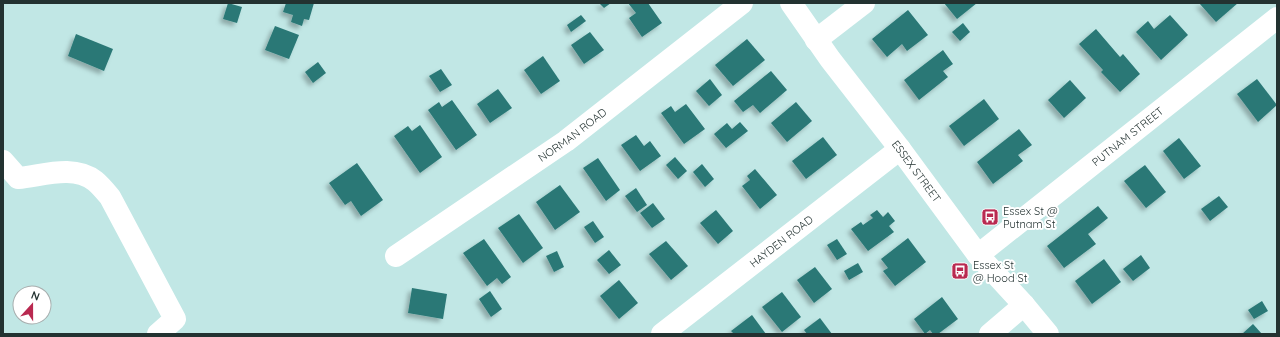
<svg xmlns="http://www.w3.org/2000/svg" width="1280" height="337" viewBox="0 0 1280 337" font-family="Quicksand,sans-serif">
<defs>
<filter id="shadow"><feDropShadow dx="-3.5" dy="3.5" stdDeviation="2" flood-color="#0004"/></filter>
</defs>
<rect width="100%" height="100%" fill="#c1e7e5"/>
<g fill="#2a7876" filter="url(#shadow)">
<path d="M228,3L242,7L237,23L223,19Z"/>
<path d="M286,3H314L309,20L304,19L302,26L291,22L293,15L283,12Z"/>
<path d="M599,3H611L604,8Z"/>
<path d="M628,3H648L662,23L642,37L629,18L636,13Z"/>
<path d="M944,3H977L957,19Z"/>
<path d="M1199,3H1238L1216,22Z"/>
<path d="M908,10L928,35L907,51L902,44L887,57L872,39Z"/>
<path d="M581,15L586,21L571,32L567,25Z"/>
<path d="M1170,15L1188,35L1161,60L1136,32L1148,21L1154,29Z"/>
<path d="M963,23L970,32L960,41L952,32Z"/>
<path d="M275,26L299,35L289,59L265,50Z"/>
<path d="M1096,29L1120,57L1123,54L1140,74L1120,92L1101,72L1103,70L1079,44Z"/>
<path d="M590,32L604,50L584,64L571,45Z"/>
<path d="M76,34L113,49L104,71L68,56Z"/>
<path d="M747,39L765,60L733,86L715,65Z"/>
<path d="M943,50L953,64L943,71L948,77L919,100L904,80Z"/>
<path d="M543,56L560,81L541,94L524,70Z"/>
<path d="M318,62L326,73L313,83L305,72Z"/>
<path d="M441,69L452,85L440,92L429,76Z"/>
<path d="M771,71L787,90L760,113L753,105L743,112L734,101Z"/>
<path d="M710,79L722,95L709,106L696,91Z"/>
<path d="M1257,79L1277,105L1258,122L1237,94Z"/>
<path d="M1070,80L1086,98L1064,118L1048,100Z"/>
<path d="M498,89L512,108L490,123L477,104Z"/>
<path d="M984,99L999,119L964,146L949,126Z"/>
<path d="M452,100L477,135L456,150L428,110L439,102L442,107Z"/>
<path d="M796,102L812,121L787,142L771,123Z"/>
<path d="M686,104L705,129L684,144L661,113L671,106L675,112Z"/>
<path d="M740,122L748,131L726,148L714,134L727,123L732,129Z"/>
<path d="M420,125L442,157L420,173L394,136L408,126L412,131Z"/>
<path d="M1019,129L1032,145L1018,155L1023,161L993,184L977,162Z"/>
<path d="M636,135L644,146L650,141L661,156L640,171L621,145Z"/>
<path d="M823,137L837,155L806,179L792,161Z"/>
<path d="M1179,138L1201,166L1184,179L1163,151Z"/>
<path d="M675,157L687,171L678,179L666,165Z"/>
<path d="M598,158L620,190L606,201L583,168Z"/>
<path d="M357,163L383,200L361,216L351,201L345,205L329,183Z"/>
<path d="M702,164L714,179L705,187L693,172Z"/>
<path d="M1145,165L1166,192L1146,208L1124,181Z"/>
<path d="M755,169L777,195L760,209L742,186L750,180L747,176Z"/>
<path d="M560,185L580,212L555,230L536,202Z"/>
<path d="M636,188L647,205L637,212L625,196Z"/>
<path d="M1219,196L1228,207L1210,221L1201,209Z"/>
<path d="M653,203L665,219L652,228L640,213Z"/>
<path d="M1098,206L1108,218L1088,234L1096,244L1064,268L1047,246Z"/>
<path d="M716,210L733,231L718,244L700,223Z"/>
<path d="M877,210L883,217L888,212L895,221L889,226L894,232L868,251L851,229L861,222L863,225L873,218L870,215Z"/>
<path d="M519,214L543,248L523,263L498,228Z"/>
<path d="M593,221L604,237L595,243L584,227Z"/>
<path d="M908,238L926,262L895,286L883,271L888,268L881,259Z"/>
<path d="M484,239L511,277L502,284L497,278L487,286L463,253Z"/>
<path d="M837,239L847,254L837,260L827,245Z"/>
<path d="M666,241L688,266L671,280L649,254Z"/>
<path d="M609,250L621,265L609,274L597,260Z"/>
<path d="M557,251L564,267L554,272L546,256Z"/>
<path d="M1141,255L1150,268L1133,281L1123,269Z"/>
<path d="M1104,259L1121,282L1092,304L1075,281Z"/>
<path d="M858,263L863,272L849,280L844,271Z"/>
<path d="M815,267L832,289L814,303L797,280Z"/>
<path d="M619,280L638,303L619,319L600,296Z"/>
<path d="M412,288L447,294L443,319L408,313Z"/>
<path d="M490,291L502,309L491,317L479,299Z"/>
<path d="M782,292L801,317L782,332L762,307Z"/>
<path d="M942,297L958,319L938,334H933L930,330L925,334L914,319Z"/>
<path d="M1262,301L1268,311L1254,319L1248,310Z"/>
<path d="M752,315L766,334H734L731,331Z"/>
<path d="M820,318L832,334H807L804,330Z"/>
<path d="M1253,324L1262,334H1242Z"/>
</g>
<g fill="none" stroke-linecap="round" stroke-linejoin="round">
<g stroke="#fff" stroke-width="22">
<path d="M816,40L864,3"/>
<path d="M3,161L18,178C42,176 73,164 95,181C100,185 105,191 110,197L175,319L158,334"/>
<path id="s1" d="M978,255L1277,18"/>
<path id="s2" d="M396,256L566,141L742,3"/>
<path id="s3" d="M662,334L900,149"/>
<path d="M990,334L1024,305"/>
</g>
<path stroke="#fff" stroke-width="22" id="s4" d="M791,3L830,59L900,149L978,255L1024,305L1048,334"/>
</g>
<defs>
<g id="bus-square" transform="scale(0.9)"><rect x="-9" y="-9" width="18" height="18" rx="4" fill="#b92950" stroke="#fff"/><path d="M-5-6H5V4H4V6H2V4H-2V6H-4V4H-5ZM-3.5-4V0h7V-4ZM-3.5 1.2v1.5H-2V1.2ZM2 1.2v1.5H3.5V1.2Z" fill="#fff"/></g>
</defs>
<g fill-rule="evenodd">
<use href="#bus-square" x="990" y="217"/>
<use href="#bus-square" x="960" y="271"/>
</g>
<g text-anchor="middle" stroke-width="4" stroke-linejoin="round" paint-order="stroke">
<g font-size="11" fill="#233231" stroke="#fff">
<text dy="4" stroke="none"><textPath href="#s2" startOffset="214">NORMAN ROAD</textPath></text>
<text dy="4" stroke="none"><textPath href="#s1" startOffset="191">PUTNAM STREET</textPath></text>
<text dy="4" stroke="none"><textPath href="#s4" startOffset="210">ESSEX STREET</textPath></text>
<text dy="4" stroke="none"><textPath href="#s3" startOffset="151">HAYDEN ROAD</textPath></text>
</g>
<g font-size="11" fill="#233231" stroke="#fff" text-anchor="start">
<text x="1003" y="215">Essex St @<tspan x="1003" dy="13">Putnam St</tspan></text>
<text x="973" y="269">Essex St<tspan x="973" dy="13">@ Hood St</tspan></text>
</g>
</g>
<rect width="1280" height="337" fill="none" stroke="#233231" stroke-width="8"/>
<g transform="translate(32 305) rotate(21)"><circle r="19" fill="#ffffff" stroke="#a7adad"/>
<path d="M0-3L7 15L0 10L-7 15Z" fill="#b92950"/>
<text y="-6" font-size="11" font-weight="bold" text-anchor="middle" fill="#233231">N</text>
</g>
</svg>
